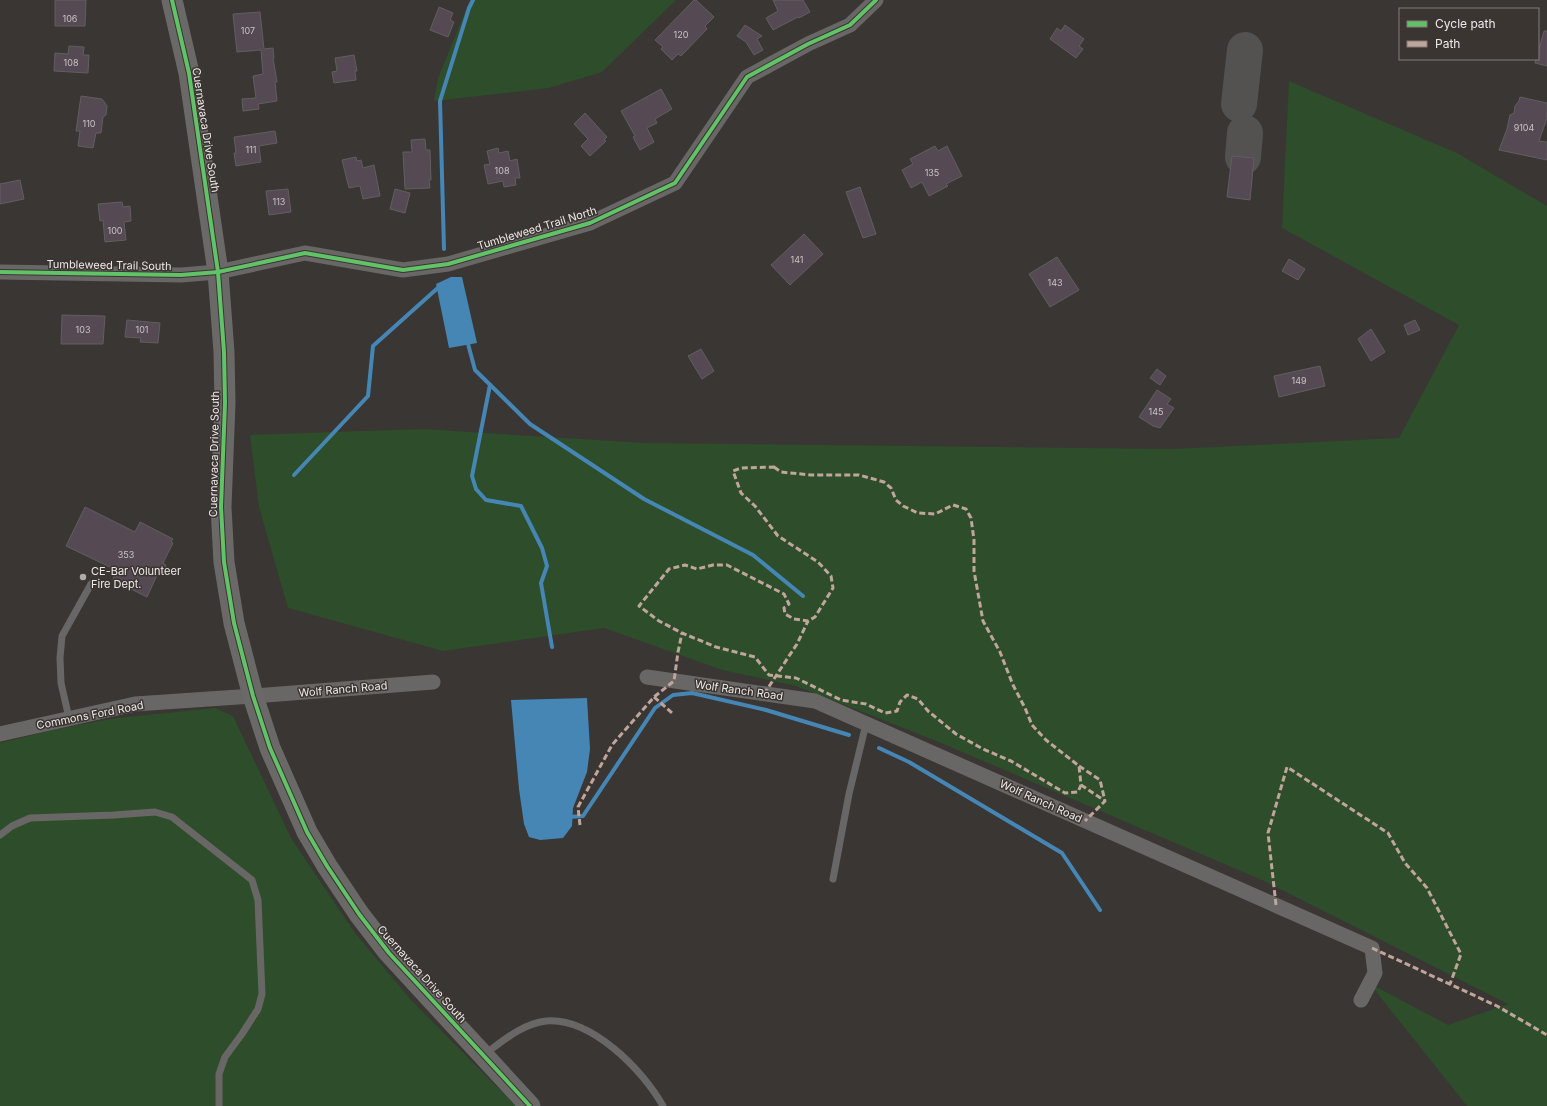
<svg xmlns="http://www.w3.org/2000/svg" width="1547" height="1106" viewBox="0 0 1547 1106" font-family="Inter,sans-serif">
<rect width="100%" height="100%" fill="#393634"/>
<g fill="#2e4d2a">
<path d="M470,0H676L602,72L549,88L434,101L438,78Z"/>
<path d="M1289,81L1457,153L1547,206V1106H1467L1369,983L1448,1025L1508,1004L1262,880L934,740L796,686L722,670L604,628L443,651L288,608L259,507L250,435L423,429L644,443L1173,449L1399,438L1459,325L1282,228Z"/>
<path d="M215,708L233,716L291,838L355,933L411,1000L516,1106H0V743L57,729L117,718Z"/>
</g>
<g fill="#4686b5">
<path d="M451,277H462L477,343L449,348L436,284Z"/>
<path d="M587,698L590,749L587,772L573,808L572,826L563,838L540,840L529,837L524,824L519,789L511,700Z"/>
</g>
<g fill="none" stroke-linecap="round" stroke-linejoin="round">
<g stroke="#4686b5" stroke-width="4">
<path d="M444,249L440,101L469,8L473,0"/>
<path d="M467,340L475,370L530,424L644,499L753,555L803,596"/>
<path d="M490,385L472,476L476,489L486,500L521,506L542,548L547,566L541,583L552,647"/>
<path d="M294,475L368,396L373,346L440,286"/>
<path d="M879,748L909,762L1062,853L1100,910"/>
<path d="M569,817L583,816L655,708L673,695L692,693L766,710L849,735"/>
</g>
<g stroke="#545251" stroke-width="36">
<path d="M1239,104L1245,50"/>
<path d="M1243,157L1245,133"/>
</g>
</g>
<g fill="#554a53" stroke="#605f5e">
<path d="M55,0H86L85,26H55Z"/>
<path d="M694,0H696L714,17L705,26L707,29L681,56L678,54L672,60L661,49L663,47L655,40Z"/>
<path d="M773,0H803L810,12L799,18L798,17L773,30L766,18L778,11Z"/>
<path d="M439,7L453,13L450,20L454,22L448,37L430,30Z"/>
<path d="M260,12L264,49L273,48L274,58H273L277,82H275L277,101L258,104L259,109L243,111L242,99L256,98L253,76L263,74L261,50L237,52L233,14Z"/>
<path d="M745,25L762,36L757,39L763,50L754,55L746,42L737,36Z"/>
<path d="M1065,25L1084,39L1079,46L1083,49L1076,58L1050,39L1057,28L1061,31Z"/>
<path d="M1544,31H1547V66L1535,63L1536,59H1538V52Z"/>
<path d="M69,46L84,47L83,55H89L88,73L54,71L55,53L68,54Z"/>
<path d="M354,55L357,71H355L356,80L334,83L332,72L337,71L335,58Z"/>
<path d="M661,89L672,109L655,119L657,123L647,128L654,142L640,150L633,137L635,136L621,111Z"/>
<path d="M81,96L102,99L107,106L106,115L103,117L101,133H96L93,148L78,146L80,131H76Z"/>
<path d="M1520,97L1547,103V118L1539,141L1547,142V160L1499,150L1507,129L1510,115L1514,113L1515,106L1519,101Z"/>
<path d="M585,113L607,137L604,140L606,141L590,156L581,146L588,139L574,124Z"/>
<path d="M275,131L277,143L259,146L261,162L236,166L234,153H236L234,137Z"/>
<path d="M425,139L426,150H430L431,180H429L430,188L405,189L403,152H412L411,140Z"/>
<path d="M935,146L938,151L947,146L962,176L946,184L948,186L929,196L922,182L911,188L902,170L913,164L910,159Z"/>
<path d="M498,148L499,153L508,151L510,161L517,159L520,178H515L516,185L504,187L503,181L488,184L484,165L490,164L487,151Z"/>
<path d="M1232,156L1254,158L1250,200L1227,197Z"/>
<path d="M356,157L357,161L361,160L363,168L374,165L380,196L363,199L360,186L349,188L342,160Z"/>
<path d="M20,180L24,199L0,204V184Z"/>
<path d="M860,187L876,234L863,238L846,192Z"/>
<path d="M288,189L291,212L269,215L266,191Z"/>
<path d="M395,189L410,193L405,213L390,209Z"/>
<path d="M122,202L123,207L130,206L131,221L124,222L126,240L105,242L103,220L100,221L98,204Z"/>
<path d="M804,234L823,254L790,285L771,265Z"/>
<path d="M1057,257L1079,290L1050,307L1029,274Z"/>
<path d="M1289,259L1305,269L1298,280L1282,271Z"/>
<path d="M62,315L105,316L103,344H61Z"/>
<path d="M127,320L160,323L158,343L140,342L141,338L125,337Z"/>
<path d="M1415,320L1420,330L1408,335L1404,325Z"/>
<path d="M1371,329L1385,352L1371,361L1358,339Z"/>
<path d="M701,349L714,371L702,379L688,356Z"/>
<path d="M1320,366L1325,386L1279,397L1274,376Z"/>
<path d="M1157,369L1166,376L1160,385L1150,378Z"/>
<path d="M1157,390L1171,399L1167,404L1174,408L1160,428L1153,426L1139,417Z"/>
<path d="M85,507L135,532L140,522L173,539L171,542L173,543L163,563L166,565L161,575L158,573L147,597L113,580L116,570L66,546Z"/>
</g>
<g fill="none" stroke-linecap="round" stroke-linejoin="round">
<g stroke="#686766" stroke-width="7">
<path d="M69,718L61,683L60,658L62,636L91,584"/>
<path d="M0,835L12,826L30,818L114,815L155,812L172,817L252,880L258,900L262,994L258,1009L242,1034L225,1057L219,1074V1106"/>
<path d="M833,879L849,794L866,724"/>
<path d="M485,1054C504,1040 522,1024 546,1021C591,1017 643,1070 663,1106"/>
</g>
<g stroke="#686766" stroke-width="15">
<path d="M0,272L181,275L218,272L305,253L403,270L448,264L590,223L675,183L747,77L808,44L850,25L876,0"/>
<path d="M647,677L815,701L1372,948L1375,973L1361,1000"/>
<path d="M0,734L135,704L253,696L433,682"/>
</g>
<path stroke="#6a6968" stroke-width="21" d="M172,0L189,73L218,272L224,352L225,403L221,507L224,562L234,623L253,696L270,748L307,832L327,866L359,914L389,953L530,1106"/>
<g stroke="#c0a59a" stroke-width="3" stroke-dasharray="6 3" stroke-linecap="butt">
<path d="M774,467L781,472L811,475H859L884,482L891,488L896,500L903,506L918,513L935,514L953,505L966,509L971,518L974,540V571L983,621L1000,652L1013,685L1025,708L1032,725L1046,740L1079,766L1081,785L1078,792L1065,793L1011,761L983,749L956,734L928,711L918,699L907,695L900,702L897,711L885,713L866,704L841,700L796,678L769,675L755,657L716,647L682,633L659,621L639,606L669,569L685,565L697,569L713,565H727L784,594L789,604L784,608L785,614L794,619L808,621L815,617L833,588L831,576L818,562L778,536L755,506L741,493L733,471L741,468Z"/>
<path d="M764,694L797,644L808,621"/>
<path d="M654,697L672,713"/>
<path d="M1079,766L1100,780L1105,801L1085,821"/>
<path d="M1081,785L1105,801"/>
<path d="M580,825L578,807L612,745L654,697L674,681L678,652L682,633"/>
<path d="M1276,905L1268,833L1287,767L1388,833L1405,863L1427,888L1461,954L1450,984"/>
<path d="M1372,948L1497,1006L1547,1035"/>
</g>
<g stroke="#3b3532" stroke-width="6">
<g id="cycleway">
<path d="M172,0L189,73L218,272L224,352L225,403L221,507L224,562L234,623L253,696L270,748L307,832L327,866L359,914L389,953L530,1106"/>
<path d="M0,272L181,275L218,272L305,253L403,270L448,264L590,223L675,183L747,77L808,44L850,25L876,0"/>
</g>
</g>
<use href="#cycleway" stroke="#61c268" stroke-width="4"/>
</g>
<circle fill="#afabaa" stroke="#3b3532" stroke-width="1.5" cx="83" cy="577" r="4"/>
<g text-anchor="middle" stroke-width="3" stroke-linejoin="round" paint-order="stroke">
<g font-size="9" fill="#c8c2c4">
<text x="70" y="22">106</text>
<text x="248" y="34">107</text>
<text x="681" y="38">120</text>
<text x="71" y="66">108</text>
<text x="89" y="127">110</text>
<text x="1524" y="131">9104</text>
<text x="251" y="153">111</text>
<text x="502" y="174">108</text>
<text x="932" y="176">135</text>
<text x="279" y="205">113</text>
<text x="115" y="234">100</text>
<text x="797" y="263">141</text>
<text x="1055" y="286">143</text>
<text x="83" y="333">103</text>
<text x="142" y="333">101</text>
<text x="1299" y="384">149</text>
<text x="1156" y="415">145</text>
<text x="126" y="558">353</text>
</g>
<g font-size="11" fill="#eeeae9" stroke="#3b3532">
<text transform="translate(206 130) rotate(81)" y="4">Cuernavaca Drive South</text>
<text transform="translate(537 228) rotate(-17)" y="4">Tumbleweed Trail North</text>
<text transform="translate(109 265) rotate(1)" y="4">Tumbleweed Trail South</text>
<text transform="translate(214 454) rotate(-89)" y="4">Cuernavaca Drive South</text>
<text transform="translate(343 689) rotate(-5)" y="4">Wolf Ranch Road</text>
<text transform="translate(739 690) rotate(8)" y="4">Wolf Ranch Road</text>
<text transform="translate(90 715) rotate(-11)" y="4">Commons Ford Road</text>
<text transform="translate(1041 801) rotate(24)" y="4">Wolf Ranch Road</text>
<text transform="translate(422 974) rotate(48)" y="4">Cuernavaca Drive South</text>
</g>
<g font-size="11" fill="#eeeae9" stroke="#3b3532" text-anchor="start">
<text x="91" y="575">CE-Bar Volunteer<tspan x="91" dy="13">Fire Dept.</tspan></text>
</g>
</g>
<rect x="1399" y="8" width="140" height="52" fill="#3b3532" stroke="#837d7b"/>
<rect x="1407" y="21" width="20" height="6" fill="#61c268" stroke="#837d7b"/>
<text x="1435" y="28" font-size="12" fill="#eeeae9">Cycle path</text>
<rect x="1407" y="41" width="20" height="6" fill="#c0a59a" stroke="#837d7b"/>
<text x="1435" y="48" font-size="12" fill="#eeeae9">Path</text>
</svg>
